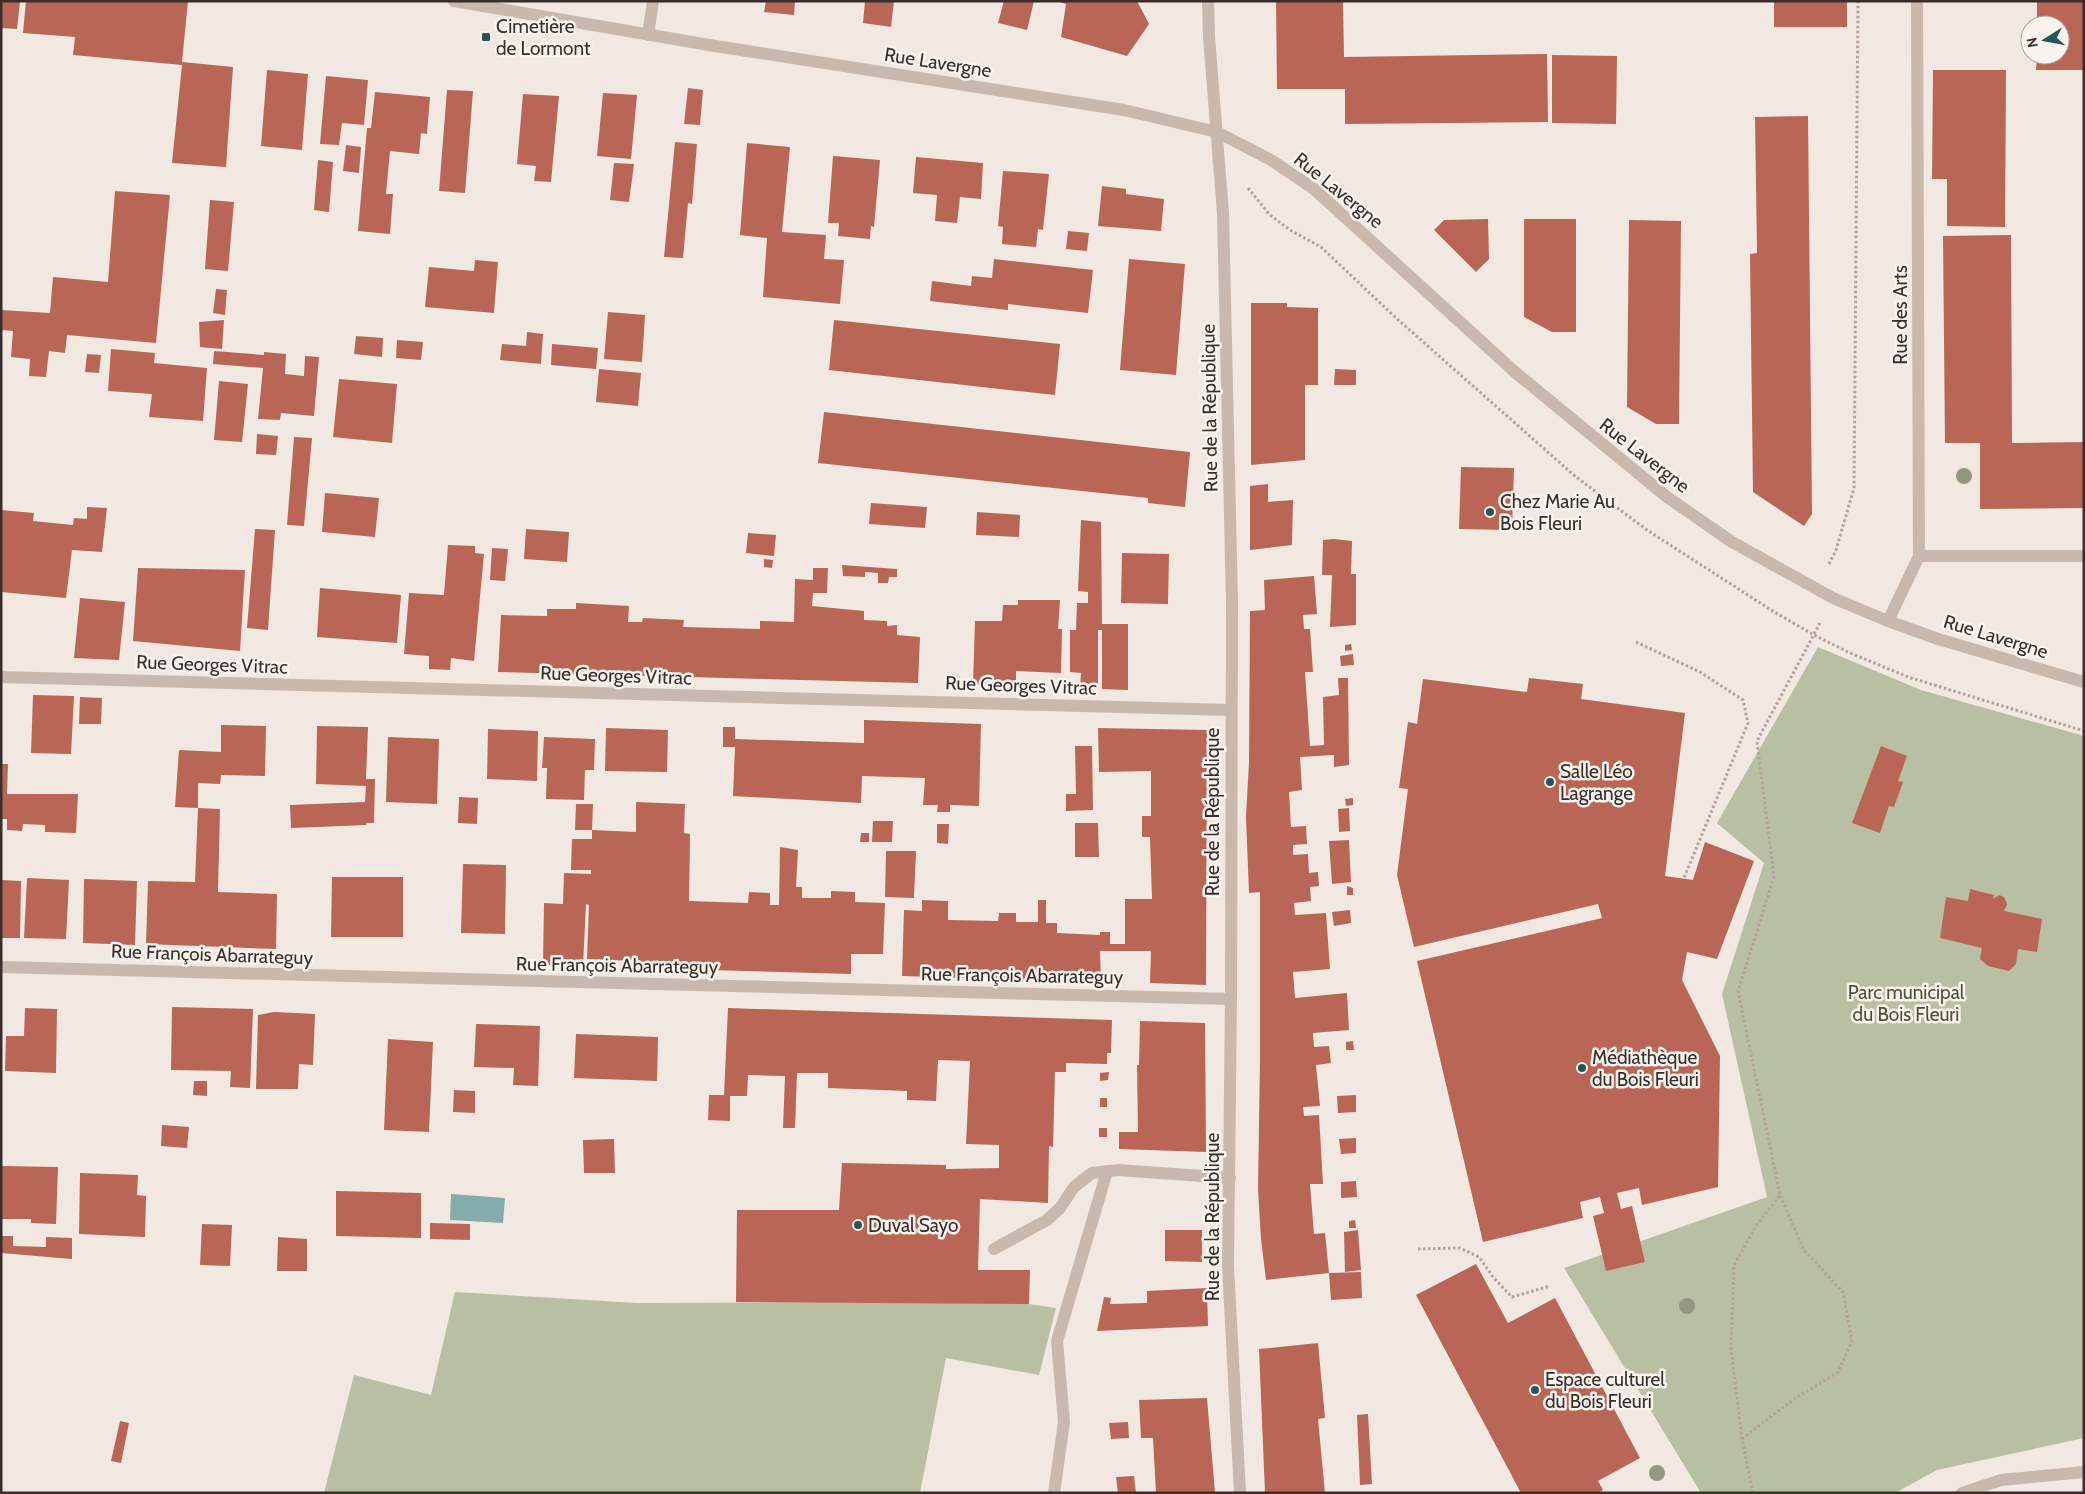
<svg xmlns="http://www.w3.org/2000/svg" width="2085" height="1494" viewBox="0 0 2085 1494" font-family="Cabin,sans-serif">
<rect width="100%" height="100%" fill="#f1e8e1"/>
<g fill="#b8bfa3">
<path d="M1818,647L1921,690L2084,736V1438L1937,1470L1895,1493H1701L1564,1268L1767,1197L1722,994L1764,863L1717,823Z"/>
<path d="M455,1292L637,1303L886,1302L1029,1304L1056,1308L1039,1375L946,1358L920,1493H324L354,1375L431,1395Z"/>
</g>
<path fill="#83acaa" d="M451,1194L505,1198L503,1223L450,1220Z"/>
<g fill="#ba6657">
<path d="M1,1H20L17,29L1,28Z"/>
<path d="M26,1H188L182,62L233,67L226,167L172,163L182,65L73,55L75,37L23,33Z"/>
<path d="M766,1H795L794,15L764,12Z"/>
<path d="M865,1H894L891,27L863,23Z"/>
<path d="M1004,1H1034L1027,30L998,23Z"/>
<path d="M1056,1H1137L1149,24L1127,56L1061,37L1066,4Z"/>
<path d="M1276,1H1343L1344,57L1547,54L1548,122L1345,124V89H1277Z"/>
<rect x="1774" y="1" width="73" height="26"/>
<path d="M2037,1H2084V70H2036L2037,55H2060V25H2037Z"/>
<path d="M1552,55L1617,56L1616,124L1552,123Z"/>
<path d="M267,70L308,74L302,150L261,146Z"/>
<path d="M1933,70H2006L2005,227L1947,226V179H1932Z"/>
<path d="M326,76L368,80L364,125L342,123L339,145L320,144Z"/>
<path d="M688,88L703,90L700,125L684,124Z"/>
<path d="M447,90L473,91L465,193L439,191Z"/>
<path d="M375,92L430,97L427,134L421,133L419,154L390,151L386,194H393L390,234L358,231L367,128H371Z"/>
<path d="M603,93L637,95L631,159L597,156Z"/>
<path d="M523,94L559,96L551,182L534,181L536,166L517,164Z"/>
<path d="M1808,116L1812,514L1804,526L1753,492L1750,254L1757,253L1755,117Z"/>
<path d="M675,142L697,144L692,204L688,203L683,258L664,257Z"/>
<path d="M747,143L790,147L782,232L826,235L824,259L844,260L840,304L763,297L767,238L740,235Z"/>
<path d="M346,145L361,147L359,173L343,171Z"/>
<path d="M833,156L880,160L874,227L871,226L870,239L838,236L839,223H828Z"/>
<path d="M916,157L983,163L981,199L960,197L957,223L935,221L937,195L913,193Z"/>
<path d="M318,160L333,162L329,212L314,210Z"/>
<path d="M614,163L634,164L629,202L610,200Z"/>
<path d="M1003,171L1049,174L1043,230L1038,229L1036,247L1002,244L1003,227L998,226Z"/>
<path d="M1102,186L1126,189V194L1164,199L1161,231L1098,226Z"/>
<path d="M115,191L170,195L156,343L67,335L65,353L49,351L46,377L29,376L30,359L11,357L13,331L1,330V310L50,313L53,277L108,282Z"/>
<path d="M210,200L234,202L228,271L205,269Z"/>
<path d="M1488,219L1489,259L1476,272L1434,230L1444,220Z"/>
<path d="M1524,219H1576V332H1552L1524,317Z"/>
<path d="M1629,220L1681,221L1679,424H1656L1627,407Z"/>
<path d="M1068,231L1089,233L1087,251L1066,249Z"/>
<path d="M2011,235L2012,443L2084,442V508L1980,509V443H1945L1943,236Z"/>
<path d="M994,259L1093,270L1088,313L1008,304V310L930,301L932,281L971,286L972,276L992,278Z"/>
<path d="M1129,259L1185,264L1176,375L1120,370Z"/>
<path d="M475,260L498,262L494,313L425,307L429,267L474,271Z"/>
<path d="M216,289L227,290L225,315L213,313Z"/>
<path d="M1251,303H1287V307L1318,308V385H1305V460L1251,465Z"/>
<path d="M608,312L645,315L642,362L604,359Z"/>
<path d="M224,320L222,349L200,347L199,322Z"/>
<path d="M834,320L1060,344L1055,395L829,370Z"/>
<path d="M527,332L543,334L541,364L500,360L502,344L526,346Z"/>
<path d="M356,336L383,338L382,357L354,354Z"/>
<path d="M397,340L423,342L421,360L396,358Z"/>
<path d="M552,344L598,348L596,369L551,365Z"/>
<path d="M111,349L155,353L154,363L207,368L203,421L149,417L152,394L108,391Z"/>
<path d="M214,351L264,355V352L286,354L285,374L304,376L305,356L319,357L314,416L281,413L280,420L258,419L263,368L213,364Z"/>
<path d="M87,354L101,355L99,373L85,372Z"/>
<path d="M599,369L641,373L638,406L596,402Z"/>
<path d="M1335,369L1356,370V385H1334Z"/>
<path d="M339,379L397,384L392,443L333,437Z"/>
<path d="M219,381L248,384L242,442L214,440Z"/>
<path d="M824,412L1190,452L1185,507L1148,503V498L818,463Z"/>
<path d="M257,434L278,436L276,455L256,454Z"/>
<path d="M294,437L312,438L304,526L287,525Z"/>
<path d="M1461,467L1514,468L1512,530L1459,529Z"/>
<path d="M1268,484V502L1293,500L1292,545L1250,550V486Z"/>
<path d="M325,493L379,498L375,537L322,532Z"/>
<path d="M871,503L927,507L925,528L869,524Z"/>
<path d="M87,507L107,508L102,552L72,550L66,598L1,592V510L34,513L33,521L73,525L74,518L87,519Z"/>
<path d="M977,512L1020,515L1019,537L976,535Z"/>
<path d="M1081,520L1101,522L1102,624H1128V690L1102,689V630H1098V689L1080,688L1081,673L1070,672V630H1076L1077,603H1088V592L1078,591Z"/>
<path d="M255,529L275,530L268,630L247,628Z"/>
<path d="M526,529L569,532L567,562L524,559Z"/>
<path d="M748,533L776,535L774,556L746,553Z"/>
<path d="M1334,539L1352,541L1351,574H1356V625L1330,627L1332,575H1322L1323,540Z"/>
<path d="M448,545L475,546V553L484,554L474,661L451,658L450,670L429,669V656L404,654L409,593L444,595Z"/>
<path d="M492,548L508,549L505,581L490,580Z"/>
<path d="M1122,553L1169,554L1168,604L1121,603Z"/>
<path d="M764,559L773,560L772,568L764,567Z"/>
<path d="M842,565L897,569V577H889L888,583H878V573L865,572V577L843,576Z"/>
<path d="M138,568L245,570L240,651L133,641Z"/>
<path d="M813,568H828L827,593H813L812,606L864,611V620L887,621V626L897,625V635L920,637L918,683L498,672L501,615L547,616V609H576V603L629,606L628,622H642L643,618L684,620L683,627L760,629V621L794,622L795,579L813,580Z"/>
<path d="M1314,576L1317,614L1303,615L1304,629H1310L1313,672H1305L1310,746L1324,745L1323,697L1339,695L1338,678H1348L1349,765L1334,767V755L1300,757L1302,790L1289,792L1291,827L1306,826L1307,844L1293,845V855L1308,854L1309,873L1318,872L1319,886L1310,887L1311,901L1294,903L1295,915L1326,913L1330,969L1293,972L1295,998L1347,993L1349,1030L1313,1033L1314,1047L1329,1046L1331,1063L1316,1065L1320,1106L1303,1107L1304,1116L1319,1115L1323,1184H1310L1314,1234L1325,1233L1329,1273L1266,1280L1261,1239L1258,1189L1260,1060V892L1249,893L1246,817L1249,762L1250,611L1265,610L1264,580Z"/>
<path d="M320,588L401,595L397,643L317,637Z"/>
<path d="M80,598L125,602L119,660L74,658Z"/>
<path d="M1018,600H1060L1058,629H1062L1061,673L1016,671V686L973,685L975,621H1002L1003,605H1018Z"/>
<path d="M1351,644L1352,650L1345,651V645Z"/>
<path d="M1353,654L1354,665L1341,666L1340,656Z"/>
<path d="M1529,678L1583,684L1581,699L1685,713L1665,876L1693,880L1705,842L1754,861L1717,959L1687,952L1682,980L1720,1056L1718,1187L1642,1205L1639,1188L1617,1193L1621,1209L1632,1206L1645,1262L1606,1271L1593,1216L1604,1213L1600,1197L1580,1202L1583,1218L1483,1242L1417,961L1602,918L1598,904L1414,947L1397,875L1408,789L1399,788L1408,722L1417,724L1423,679L1527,692Z"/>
<path d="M33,695L74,696L71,754L31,753Z"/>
<path d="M80,697L102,698L101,724H79Z"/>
<path d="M864,720L981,724L979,806L950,805V812H937L938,805H923L925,778L862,776L861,803L733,796L735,747H723V727H735V739L864,743Z"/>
<path d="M221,725L266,726L265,776L221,775L220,784L198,783V808L175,807L179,750L221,752Z"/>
<path d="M317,726L368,727L366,779H375L374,823H366V825L291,828L290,805L365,802L366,786L316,784Z"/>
<path d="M606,728L668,730L667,772L605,771Z"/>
<path d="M1098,728L1207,730L1206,985L1150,983L1151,951H1100L1101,982L902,976L904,910L922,911V900L948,901V920L998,921L999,913H1016V922H1038V900H1046V923H1057V933L1100,935V932H1110V944H1125V899H1152L1150,837H1142V816H1151V771L1099,772Z"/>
<path d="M488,729L538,731L537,781L487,779Z"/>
<path d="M388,737L439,739L437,804L386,802Z"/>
<path d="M544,737L595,739L594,770H585L584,800L546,799L547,768H542Z"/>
<path d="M1075,746H1092L1093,810L1066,811V794H1076Z"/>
<path d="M1881,746L1907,756L1898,781L1903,782L1894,807L1889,806L1880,833L1852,823Z"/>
<path d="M1,764H8L7,794H78L76,833L45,832V825L23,824L22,831L7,830V819H1Z"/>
<path d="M459,797L478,798L477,824L458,823Z"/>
<path d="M1353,798V805L1346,806L1345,799Z"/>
<path d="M636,802L685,804L684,833L690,834L689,901L748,903L749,892L770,893V905H779L780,847L798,850L796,887H802V898H831V891L855,892V902L885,903L883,954H851V974L635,968V961L587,959L589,905L586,904L583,966L543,965L544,903L563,904L564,873L591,874V870H571L572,839H592V830H575L576,804H593L592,830L636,832Z"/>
<path d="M198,808L220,809L218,892L277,894L276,949L146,944L148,881L195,882Z"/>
<path d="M1349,808L1350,831L1339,832L1338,809Z"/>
<path d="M873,821H893L892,842H872Z"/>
<path d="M1075,823H1098L1099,857H1075Z"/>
<path d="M937,824H949L948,844L937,843Z"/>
<path d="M861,833H869V842H860Z"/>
<path d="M1349,840L1351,882L1332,884L1329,841Z"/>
<path d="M886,851H916L914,898L885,897Z"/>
<path d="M463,864L506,865L505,934L461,933Z"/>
<path d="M332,877H403V937H331Z"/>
<path d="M27,878L69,880L66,939L24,938Z"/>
<path d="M84,879L137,881L135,945L83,943Z"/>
<path d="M1,880L21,881L20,938H1Z"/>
<path d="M1347,886L1353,888V895H1347Z"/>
<path d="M1970,889L1994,895L1993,899L1999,895L2004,897L2007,904L2004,911L2042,919L2037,952L2018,949L2016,964L2009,971L1988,966L1980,959L1982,948L1940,938L1946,897L1968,901Z"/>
<path d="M1350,910L1351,923L1334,926L1332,912Z"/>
<path d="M172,1007L253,1009L250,1088L230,1087L231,1071L171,1070Z"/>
<path d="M25,1008L57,1009L56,1073L5,1071L6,1036H24Z"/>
<path d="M728,1008L1112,1020L1111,1053H1107V1064L1066,1063V1072H1055L1053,1147L1049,1146L1048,1203L980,1199L978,1270H1030L1029,1304L736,1302L737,1210H839L842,1163L946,1165V1169L999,1168V1145L966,1144L970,1061L938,1060L936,1101L907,1100V1091L828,1088V1073H797L795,1128H783L785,1076L748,1075L747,1096H730V1121L708,1120L709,1095H724Z"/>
<path d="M274,1012L315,1014L313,1065L299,1064L298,1089H256L258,1015Z"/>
<path d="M1140,1021L1205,1023L1206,1152L1119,1149V1132H1138L1137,1065H1139Z"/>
<path d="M476,1024L540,1026L538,1086L513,1085L514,1068L474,1067Z"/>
<path d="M576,1034L658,1037L657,1081L574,1078Z"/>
<path d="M388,1039L433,1042L429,1132L384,1130Z"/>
<path d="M1353,1041L1354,1050H1346V1042Z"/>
<path d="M1109,1072L1108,1080L1100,1081V1073Z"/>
<path d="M194,1081H207V1096L193,1095Z"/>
<path d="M454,1090L475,1091V1113L453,1112Z"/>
<path d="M1356,1095V1112L1338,1113L1337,1096Z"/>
<rect x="1100" y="1098" width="7" height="9"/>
<path d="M162,1125L189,1127L187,1148L161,1146Z"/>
<rect x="1099" y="1128" width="8" height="9"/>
<path d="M1356,1138V1153L1341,1154L1339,1139Z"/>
<path d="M614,1139L615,1173H584L583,1140Z"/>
<path d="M2,1166L58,1167L56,1224L31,1223V1219H1Z"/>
<path d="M80,1173L138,1175L137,1195L146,1196L145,1237L79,1234Z"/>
<path d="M1356,1181L1357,1197L1341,1198V1182Z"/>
<path d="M336,1191L421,1193V1238L336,1236Z"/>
<path d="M1355,1220L1356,1228H1349V1221Z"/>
<path d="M430,1223L470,1224V1240L430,1239Z"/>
<path d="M202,1224L232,1225L230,1266L200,1265Z"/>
<path d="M1165,1230H1202V1262L1165,1261Z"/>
<path d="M1358,1230L1361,1270L1345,1272L1344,1232Z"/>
<path d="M1,1236H13V1246L46,1247V1237L72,1238V1259L1,1253Z"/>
<path d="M278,1237L307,1239V1271H277Z"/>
<path d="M1476,1264L1508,1323L1555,1298L1640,1458L1598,1481L1603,1490L1598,1493H1521L1416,1295Z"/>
<path d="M1361,1272L1362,1298L1331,1300L1329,1273Z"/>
<path d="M1207,1288L1208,1326L1097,1331L1104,1297L1111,1298L1110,1304L1147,1303V1291Z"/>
<path d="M1318,1343L1325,1418L1318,1419L1325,1493H1265L1259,1349Z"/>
<path d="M1207,1398L1215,1493H1156L1153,1438H1141L1139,1400Z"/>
<path d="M1368,1414L1372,1484L1360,1485L1357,1415Z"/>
<path d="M120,1421L129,1423L121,1463L111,1461Z"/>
<path d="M1128,1422L1129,1438L1111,1439L1109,1423Z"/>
<path d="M1134,1476L1136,1493H1118L1116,1477Z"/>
</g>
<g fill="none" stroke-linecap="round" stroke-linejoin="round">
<g stroke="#b4a298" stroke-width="3" stroke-dasharray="2.5 2.5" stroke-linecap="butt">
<path d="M1248,188L1270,215L1290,230L1321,247L1395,317L1576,477L1647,530L1771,610L1814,635L1848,652L1908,677L2084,731"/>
<path d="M1829,564L1836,550L1854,488L1858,1"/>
<path d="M1636,642L1700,672L1743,700L1748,723L1684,878"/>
<path d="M1418,1249L1460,1248L1479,1257L1493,1277L1512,1297L1550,1286"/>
<path d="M1742,1439L1791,1401L1838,1372L1852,1341L1843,1292L1804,1250L1780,1195"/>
<path d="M1753,1493L1742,1439L1731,1348L1734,1265L1756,1226L1780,1195L1738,991L1774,877L1757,741L1821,621"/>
</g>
<g stroke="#c8b8ae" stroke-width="12">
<path d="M648,35L653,1"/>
<path d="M994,1249L1047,1220L1060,1208L1074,1187L1092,1173L1118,1170L1230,1178"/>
<path d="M1054,1493L1064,1422L1057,1341L1107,1171"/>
</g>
<g stroke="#c8b8ae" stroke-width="12">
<path d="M454,1L709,45L1124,110L1217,132L1271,160L1314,189L1516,373L1667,497L1732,542L1833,598L1888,621L1938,639L2084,682"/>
<path d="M1208,1L1209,37L1223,213L1232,602L1231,999L1228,1266L1240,1493"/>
<path d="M1919,556H2084"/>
<path d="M1888,621L1919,556L1917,1"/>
<path d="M1,677L1231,710"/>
<path d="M1,967L1231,999"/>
<path d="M1962,1493L2001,1480L2084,1472"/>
</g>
</g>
<g fill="#959781">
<circle cx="1964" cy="476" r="8"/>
<circle cx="1687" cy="1306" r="8"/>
<circle cx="1657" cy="1473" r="8"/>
</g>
<g fill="#255654" stroke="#f9f3ee" stroke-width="2">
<rect x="481" y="32" width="10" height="10" rx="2.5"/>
<circle cx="1490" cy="512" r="5"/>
<circle cx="1550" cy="782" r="5"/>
<circle cx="1582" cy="1068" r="5"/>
<circle cx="858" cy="1225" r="5"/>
<circle cx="1535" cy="1390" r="5"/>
</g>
<g text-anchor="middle" stroke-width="5" stroke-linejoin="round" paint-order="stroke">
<g font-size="19" fill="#382f2c" stroke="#f9f3ee" text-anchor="start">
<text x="496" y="33">Cimetière<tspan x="496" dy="22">de Lormont</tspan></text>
<text x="1500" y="508">Chez Marie Au<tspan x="1500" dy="22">Bois Fleuri</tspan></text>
<text x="1560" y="778">Salle Léo<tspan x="1560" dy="22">Lagrange</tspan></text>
<text x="1592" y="1064">Médiathèque<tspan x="1592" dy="22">du Bois Fleuri</tspan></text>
<text x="868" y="1232">Duval Sayo</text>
<text x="1545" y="1386">Espace culturel<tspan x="1545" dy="22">du Bois Fleuri</tspan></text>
</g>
<g font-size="19" fill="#382f2c" stroke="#f9f3ee">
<text transform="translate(938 62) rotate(9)" y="7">Rue Lavergne</text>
<text transform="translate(1339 190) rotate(39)" y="7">Rue Lavergne</text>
<text transform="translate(1900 315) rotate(-90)" y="7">Rue des Arts</text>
<text transform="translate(1209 408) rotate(-91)" y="7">Rue de la République</text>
<text transform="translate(1645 455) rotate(38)" y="7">Rue Lavergne</text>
<text transform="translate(1996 636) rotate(17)" y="7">Rue Lavergne</text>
<text transform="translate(212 664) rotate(2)" y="7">Rue Georges Vitrac</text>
<text transform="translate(616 675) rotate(2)" y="7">Rue Georges Vitrac</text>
<text transform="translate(1021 685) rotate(2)" y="7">Rue Georges Vitrac</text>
<text transform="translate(1212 812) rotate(-90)" y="7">Rue de la République</text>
<text transform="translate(212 954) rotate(2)" y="7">Rue François Abarrateguy</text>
<text transform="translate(617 965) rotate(1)" y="7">Rue François Abarrateguy</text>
<text transform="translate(1022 975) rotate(1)" y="7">Rue François Abarrateguy</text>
<text transform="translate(1212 1217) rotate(-90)" y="7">Rue de la République</text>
</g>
<g font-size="19" fill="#4a5432" stroke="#f9f3ee">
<text x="1906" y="999">Parc municipal<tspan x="1906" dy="22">du Bois Fleuri</tspan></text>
</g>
</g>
<rect width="2085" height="1494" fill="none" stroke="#382f2c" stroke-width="5"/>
<g transform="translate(2045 40) rotate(259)"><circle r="24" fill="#f9f3ee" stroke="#aca5a0"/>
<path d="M0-4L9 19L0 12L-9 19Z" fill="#255654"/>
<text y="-8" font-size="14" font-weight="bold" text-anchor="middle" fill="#382f2c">N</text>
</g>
</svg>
